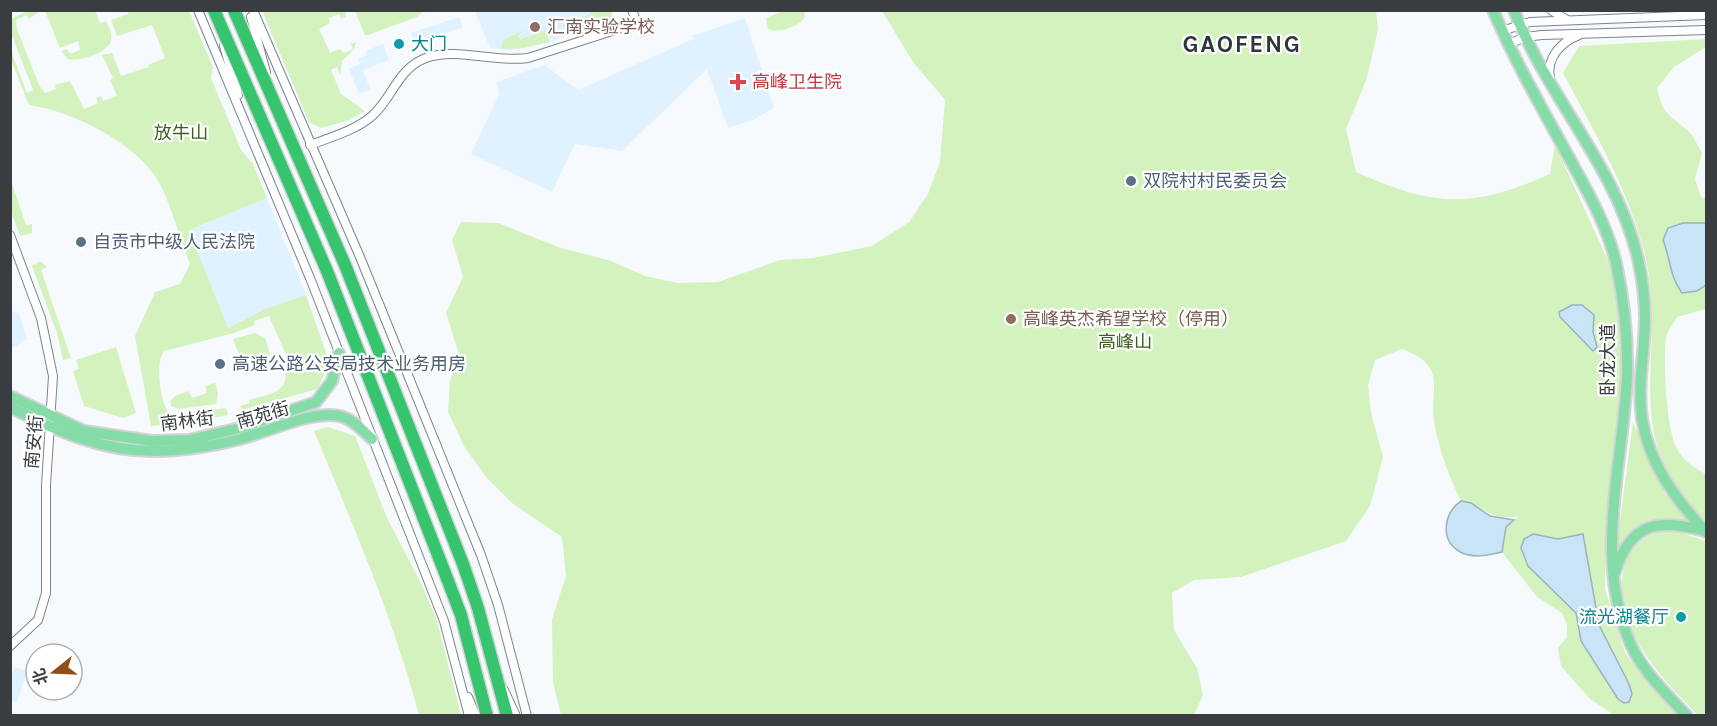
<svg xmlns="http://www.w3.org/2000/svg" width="1717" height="726" viewBox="0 0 1717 726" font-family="Karla,'Noto Sans SC',sans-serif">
<rect width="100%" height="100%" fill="#f6fafd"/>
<g fill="#e0f1ff">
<path d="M475,11H613L610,19L549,42L512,50L490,48Z"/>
<path d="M459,17L463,27L415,44L411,33Z"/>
<path d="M745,18L774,108L753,120L728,128L707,69L622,151L575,144L552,192L471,154L499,94L496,82L545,65L578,90L693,39L692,36Z"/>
<path d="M383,44L389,60L363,70L370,89L359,94L349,69L360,64L358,59L367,55L365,51Z"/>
<path d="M267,198L306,295L268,308L228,328L189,230Z"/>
<path d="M11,311L19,313L27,339L11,349Z"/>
<path d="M14,667L27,671L17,702L11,700V679Z"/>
</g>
<g fill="#d3f2be">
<path d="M27,11L39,12L29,19L27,15L16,20L17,29L39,85L45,93L56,89L55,85L70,81L84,109L98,103L96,98L101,96L103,101L117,96L110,80L113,78L102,55L112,53L121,76L149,67L148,65L165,58L152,25L117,36L111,20L128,14L129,11H189L213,67L211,78L241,150L253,164L267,198L189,230L228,328L268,308L306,295L330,364L317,389L242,410L240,406L250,403L249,400C265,395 290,393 285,371L292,368L269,316L254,321L255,325L234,333L164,351C155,362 160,400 168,412L178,415L226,408L228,415L191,423L151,426L135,336L155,292L180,284L190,264C181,241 169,198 157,179C133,141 71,111 29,105L10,58L11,51L27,93L33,90L11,33V19Z"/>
<path d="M45,11H95L100,23L106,21C108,26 113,34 111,40C109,53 78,62 68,59L61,51L67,49L70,54L80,50L78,41L60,48Z"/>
<path d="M262,11H345L346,17L341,19L339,14L329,18L330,23L319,29L330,53L340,49L343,53L353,49L351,44L356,42L355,48L342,61L340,75L337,67L331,70L341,94L365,111L350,120L321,128L309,122Z"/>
<path d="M355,11H421L423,16L421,13L417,17L368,35H365Z"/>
<path d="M590,11H613L610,19L566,35L563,25L591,14Z"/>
<path d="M783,11H804L805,17C800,26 778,34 768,29L766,18Z"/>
<path d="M882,11H1376L1378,29L1367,78L1346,129L1356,172C1434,207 1472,209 1550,174L1555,145L1611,267L1619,321L1621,374L1606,544L1605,589L1625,653L1649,685L1678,715H1614L1589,698L1561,666L1558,648L1567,637V625L1562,613L1537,597L1502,552L1506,527L1519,516C1490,522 1486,506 1461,501C1449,476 1440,453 1435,426C1427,390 1451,367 1402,349L1375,360L1368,385L1371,413L1383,457L1370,506L1346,541L1241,577L1194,580L1172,593L1174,630L1197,668L1203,695L1194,715H561L553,682L552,619L566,576L562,537L512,503L487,478L465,448L448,412L450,380L459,354L446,313L463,277L452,240L461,222L498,223L558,247L611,261L645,276L678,283L718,282L780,260L813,258L872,246L909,222L928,194L940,162L945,100L913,62Z"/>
<path d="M527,29L518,35L520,40L546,30L549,42L524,48L501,49L503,40Z"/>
<path d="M1706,39V47L1674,67L1657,88C1663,114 1667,113 1686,129C1693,134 1697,145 1702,153L1695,179L1701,197L1706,199V309L1677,317C1674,323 1667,331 1666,337C1663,362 1666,425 1676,447C1682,460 1694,468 1706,474V521C1614,442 1670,349 1644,251C1627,187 1594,131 1563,73L1579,46Z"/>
<path d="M10,178L26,225L32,224V233L20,236L11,211Z"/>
<path d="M40,261L47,267L41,270L71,358L63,360L57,333L32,266Z"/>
<path d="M255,333L265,338L270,354L265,360L244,367L233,339Z"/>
<path d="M116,347L136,413L123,418L84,406L73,371L79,369L76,360Z"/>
<path d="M215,383L218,393L216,404L178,409L171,406L170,401L175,396L189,391L192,398L207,393L205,386Z"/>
<path d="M1633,422L1665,494L1690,521C1657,513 1633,520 1616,551Z"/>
<path d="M328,427L355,436L387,518L422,585L437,621L461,715H419C393,617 353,525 314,431Z"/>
<path d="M1660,531L1678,532L1706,541V715H1698C1663,680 1608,623 1624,569C1631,547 1639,539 1660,531Z"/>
</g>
<g fill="#c8e4f6" stroke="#9db2bf" stroke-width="1.5">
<path d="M1683,223H1706V285L1697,291L1682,293C1669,275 1671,260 1663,240L1668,228Z"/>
<path d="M1572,305H1582L1594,315L1593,332L1597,347L1593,351L1560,317L1559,312Z"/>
<path d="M1461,501L1471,503L1490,516L1514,520L1506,527L1502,552C1489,555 1474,559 1460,552C1439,540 1444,512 1461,501Z"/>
<path d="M1533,534L1558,539L1583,534L1599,625L1629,684L1632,694L1629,702L1624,703L1618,699L1581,641L1576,613L1528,566L1521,548L1524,539Z"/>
</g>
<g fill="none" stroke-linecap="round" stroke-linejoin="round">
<g stroke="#7c858c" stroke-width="10">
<g id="minor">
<path d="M198,10L310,278L444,621L469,716"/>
<path d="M253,10L360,257L481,555L498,605L527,716"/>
<path d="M1551,10L1567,20"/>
<path d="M251,17L266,72"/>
<path d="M1502,31L1530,22L1706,15"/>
<path d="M1509,44L1525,37L1542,35L1706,30"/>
<path d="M224,46L238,95"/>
<path d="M1550,78C1546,58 1561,42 1579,35"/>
<path d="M310,145C331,137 357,130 373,115C393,97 398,68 426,58C457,47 495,63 528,58L637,23L632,10"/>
<path d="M10,235L41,318L53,376L46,485V593L38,620L10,646"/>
<path d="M504,690L516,716"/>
<path d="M468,697L476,716"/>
</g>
</g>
<g stroke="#d3d4d5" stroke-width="14">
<g id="major">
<path d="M1493,10C1514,59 1540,105 1566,152C1585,187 1607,224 1616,263C1624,300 1628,338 1627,376C1623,465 1593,560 1631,645C1643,672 1667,694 1687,716"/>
<path d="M1514,10C1547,97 1617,167 1638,259C1642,277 1645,300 1645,318C1645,351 1637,386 1642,419C1649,464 1676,500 1706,532"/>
<path d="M10,396L84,431L152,441L189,440L240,428L316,402L332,381L339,353"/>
<path d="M10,407C57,431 101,451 154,451C184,451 212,446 240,439C268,432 316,408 343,417C355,421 363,431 372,439"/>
<path d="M1615,572C1631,521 1659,519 1705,531"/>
</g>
</g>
<g stroke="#d3d4d5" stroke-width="15">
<g id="highway">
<path d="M214,10L327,271L445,573L461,615L487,716"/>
<path d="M234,10L345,265L463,564L478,608L507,716"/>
</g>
</g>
<use href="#minor" stroke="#fff" stroke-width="8"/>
<use href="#major" stroke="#86dca9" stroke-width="10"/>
<use href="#highway" stroke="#36c46f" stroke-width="12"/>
</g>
<g fill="#8d6e63" stroke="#fff" stroke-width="2">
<circle cx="535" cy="27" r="6"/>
<circle cx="1011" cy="319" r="6"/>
</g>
<g fill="#0f9aa8" stroke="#fff" stroke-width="2">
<circle cx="399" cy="44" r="6"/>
<circle cx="1681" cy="617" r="6"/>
</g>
<path fill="#e0444e" stroke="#fff" stroke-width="2" d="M735 73h6v6h6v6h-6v6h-6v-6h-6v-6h6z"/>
<g fill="#5c6f8a" stroke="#fff" stroke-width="2">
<circle cx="1131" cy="181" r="6"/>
<circle cx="81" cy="242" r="6"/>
<circle cx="220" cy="364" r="6"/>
</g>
<g text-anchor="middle" stroke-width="4.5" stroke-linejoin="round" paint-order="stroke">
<g font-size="18" fill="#785e54" stroke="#fff" text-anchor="start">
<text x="547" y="33">汇南实验学校</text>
<text x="1023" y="325">高峰英杰希望学校（停用）</text>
</g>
<g font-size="18" fill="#0d838f" stroke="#fff" text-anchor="start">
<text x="411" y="50">大门</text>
<text x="1669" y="623" text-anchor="end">流光湖餐厅</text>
</g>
<g font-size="18" fill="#be3a42" stroke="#fff" text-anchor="start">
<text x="752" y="88">高峰卫生院</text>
</g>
<g font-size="18" fill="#3d5f1e" stroke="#fff">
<text x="181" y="139">放牛山</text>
<text x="1125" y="348">高峰山</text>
</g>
<g font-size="18" fill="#4e5e75" stroke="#fff" text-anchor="start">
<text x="1143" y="187">双院村村民委员会</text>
<text x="93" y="248">自贡市中级人民法院</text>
<text x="232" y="370">高速公路公安局技术业务用房</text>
</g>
<g font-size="18" fill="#393d40" stroke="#fff">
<text transform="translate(1608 360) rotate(-90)" y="6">卧龙大道</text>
<text transform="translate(263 415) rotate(-16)" y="6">南苑街</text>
<text transform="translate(187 421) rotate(-7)" y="6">南林街</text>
<text transform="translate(34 442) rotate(-85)" y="6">南安街</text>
</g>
<g font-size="24" font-weight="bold" letter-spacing="1.5" fill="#2f363d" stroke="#fff">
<text x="1242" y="52">GAOFENG</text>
</g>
</g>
<rect width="1717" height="726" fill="none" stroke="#393d40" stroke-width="24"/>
<g transform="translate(54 672) rotate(252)"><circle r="28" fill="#ffffff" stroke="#b0b1b3" stroke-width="1.5"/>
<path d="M0-4.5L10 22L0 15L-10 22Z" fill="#904f1a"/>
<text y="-9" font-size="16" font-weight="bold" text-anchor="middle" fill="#393d40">北</text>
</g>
</svg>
